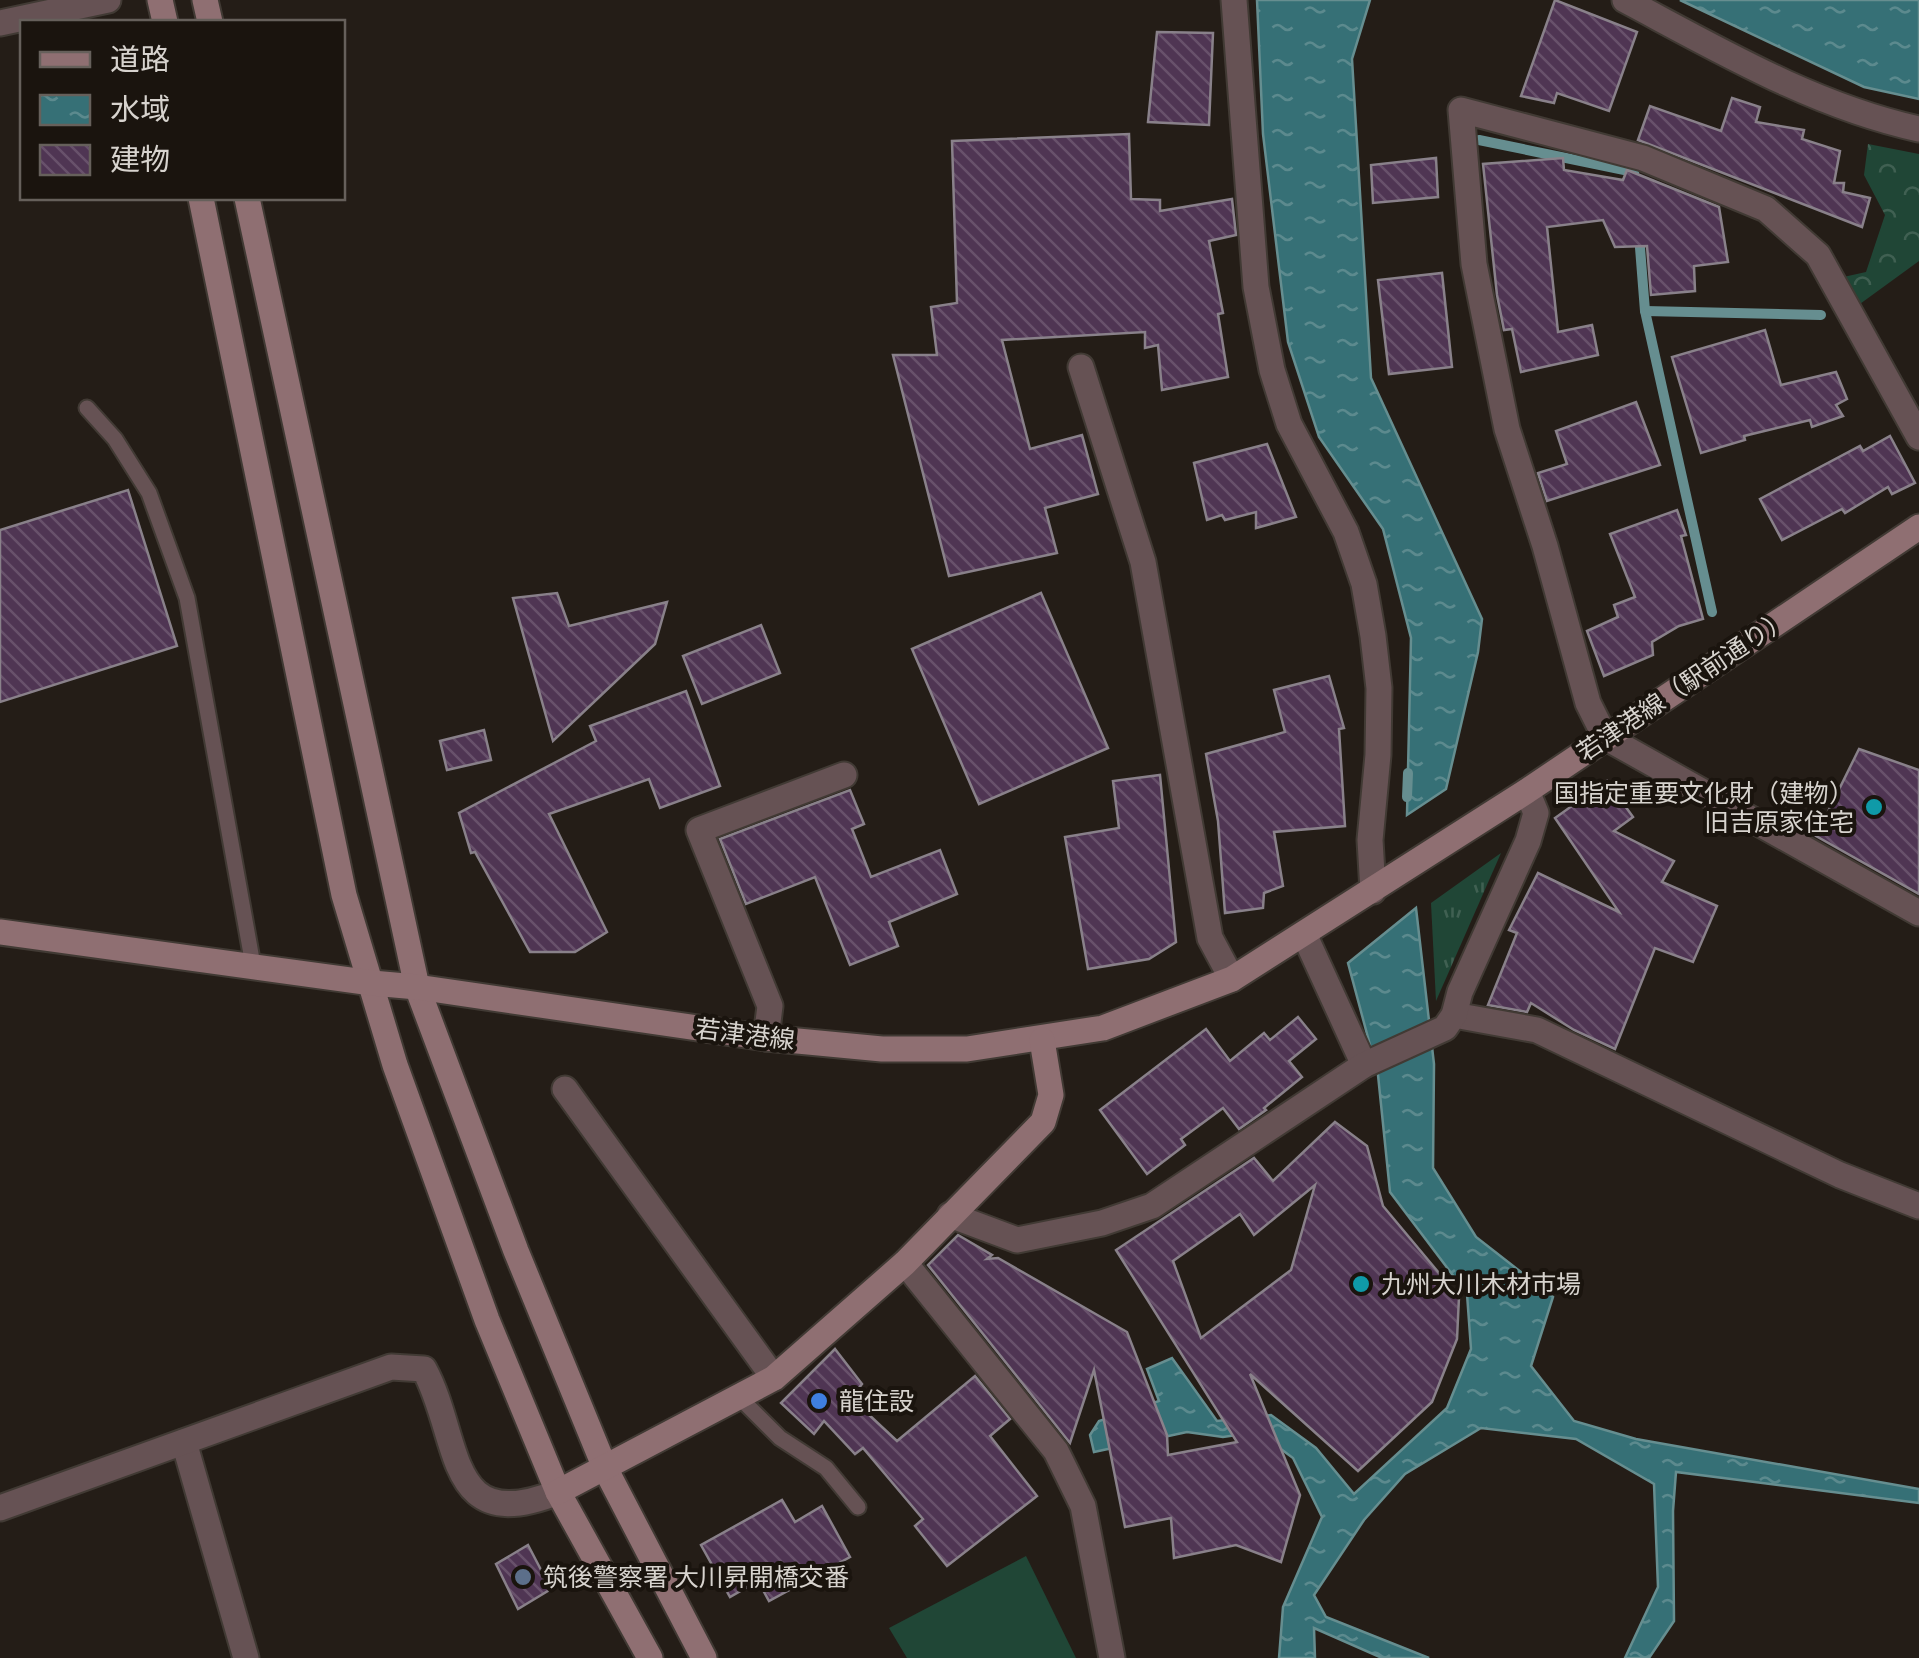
<svg xmlns="http://www.w3.org/2000/svg" width="1919" height="1658" viewBox="0 0 1919 1658" font-family="'Source Serif 4','Noto Sans JP',serif">
<defs>
<pattern id="grass-tufts" width="24" height="20" patternUnits="userSpaceOnUse" patternTransform="scale(2.5)"><rect width="24" height="20" fill="#204636"/><path d="M3 7l-1-3M5 7V3M7 7l1-3M15 17l-1-3M17 17v-4M19 17l1-3" fill="none" stroke="#406052"/></pattern>
<pattern id="forest-crowns" width="20" height="18" patternUnits="userSpaceOnUse" patternTransform="scale(2.5)"><rect width="20" height="18" fill="#204636"/><path d="M2 6a3 3 0 1 1 6 0M12 15a3 3 0 1 1 6 0" fill="none" stroke="#406052"/></pattern>
<pattern id="water-ripples" width="26" height="14" patternUnits="userSpaceOnUse" patternTransform="scale(2.5)"><rect width="26" height="14" fill="#367076"/><path d="M2 4q2-2 4 0t4 0M15 11q2-2 4 0t4 0" fill="none" stroke="#5c8a8e"/></pattern>
<pattern id="building-back-hatch" width="6" height="6" patternUnits="userSpaceOnUse" patternTransform="scale(2.5)"><rect width="6" height="6" fill="#4f3553"/><path d="M-1 5l2 2M0 0l6 6M5-1l2 2" fill="none" stroke="#68516b"/></pattern>
</defs>
<rect width="100%" height="100%" fill="#241d17"/>
<path fill="url(#grass-tufts)" d="M1501,853L1436,1001L1431,903Z"/>
<path fill="url(#forest-crowns)" d="M1868,144L1919,154V261L1853,309L1839,278L1866,272L1885,215L1864,175Z"/>
<path fill="#204636" d="M1026,1556L1076,1658H907L889,1628Z"/>
<g fill="url(#water-ripples)" stroke="#668e90" stroke-width="2.5">
<path d="M1257,0H1370L1352,59L1371,378L1482,619L1478,652L1446,789L1407,815L1411,638L1383,529L1319,437L1288,342L1263,134Z"/>
<path d="M1680,0H1919V99L1864,87Z"/>
<path d="M1416,908L1434,1064L1433,1168L1476,1237L1553,1297L1531,1366L1574,1421L1636,1439L1919,1489V1503L1676,1472L1673,1511L1674,1621L1649,1658H1625L1658,1587L1654,1484L1576,1439L1481,1428L1405,1474L1364,1520L1314,1595L1326,1617L1429,1658H1382L1314,1628L1315,1658H1279L1283,1607L1322,1517L1293,1458L1258,1432L1223,1437L1187,1432L1094,1452L1090,1435L1099,1421L1159,1401L1147,1369L1172,1358L1217,1421L1271,1415L1316,1448L1354,1494L1447,1408L1471,1349L1467,1294L1390,1192L1378,1075L1348,963Z"/>
</g>
<g fill="none" stroke-linecap="round" stroke-linejoin="round">
<g stroke="#668e90" stroke-width="10">
<path d="M1479,140L1634,172L1635,184"/>
<path d="M1639,235L1645,311L1712,612"/>
<path d="M1645,311L1821,315"/>
<path d="M1407,797L1408,773"/>
</g>
</g>
<g fill="url(#building-back-hatch)" stroke="#89818a" stroke-width="2.5" fill-rule="evenodd">
<path d="M1555,0L1637,32L1609,111L1557,93L1554,103L1521,96Z"/>
<path d="M1157,32L1213,33L1209,125L1148,122Z"/>
<path d="M1732,98L1760,107L1756,122L1804,130L1802,139L1840,151L1834,183H1844L1843,192L1870,198L1862,227L1638,140L1650,106L1721,131Z"/>
<path d="M1129,134L1131,199L1160,200V211L1232,199L1236,235L1209,241L1223,313L1218,314L1228,377L1162,390L1158,345L1145,348V332L1002,340L1030,449L1082,435L1098,494L1045,508L1057,553L949,576L893,355H937L931,307L957,303L952,141Z"/>
<path d="M1436,158L1438,197L1373,203L1371,165Z"/>
<path d="M1563,158L1564,170L1623,180L1627,170L1719,207L1728,262L1694,266L1695,291L1651,295L1647,246L1615,247L1603,220L1547,227L1558,332L1592,325L1598,355L1521,372L1512,329L1504,330L1497,295L1483,164Z"/>
<path d="M1442,273L1452,367L1389,374L1378,280Z"/>
<path d="M1765,330L1781,385L1836,372L1847,399L1836,405L1843,416L1812,427L1810,420L1744,436L1745,440L1701,453L1672,357Z"/>
<path d="M1636,402L1660,465L1547,501L1538,473L1567,464L1556,431Z"/>
<path d="M1890,436L1915,483L1892,494L1888,487L1845,513L1842,509L1782,540L1760,499L1860,446L1863,451Z"/>
<path d="M1267,444L1296,517L1256,528V512L1225,520L1222,515L1207,520L1194,463Z"/>
<path d="M128,490L177,646L0,702V530Z"/>
<path d="M1677,510L1686,535L1681,536L1703,619L1679,626L1652,642L1653,655L1604,676L1587,631L1618,617L1614,605L1635,597L1610,534Z"/>
<path d="M557,593L569,626L667,602L655,644L553,741L513,598Z"/>
<path d="M1041,593L1108,748L979,804L912,649Z"/>
<path d="M761,625L780,673L702,704L683,656Z"/>
<path d="M1329,676L1344,728L1339,729L1345,826L1274,832L1283,886L1264,893L1263,908L1225,913L1218,821L1206,754L1285,732L1274,690Z"/>
<path d="M686,691L720,786L660,808L649,779L549,814L607,932L575,952H530L475,852L471,853L459,813L596,741L590,726Z"/>
<path d="M484,730L491,760L447,770L440,741Z"/>
<path d="M1859,749L1919,770V894L1816,836Z"/>
<path d="M1160,775L1176,942L1149,959L1088,969L1065,837L1119,828L1113,781Z"/>
<path d="M1607,781L1633,817L1614,831L1674,861L1662,882L1717,906L1693,962L1655,948L1615,1049L1574,1030L1531,1003L1527,1012L1488,1005L1517,933L1509,930L1538,873L1619,912L1555,818Z"/>
<path d="M850,790L864,824L852,829L871,877L940,850L957,894L889,922L898,946L850,965L815,877L746,904L720,839Z"/>
<path d="M1298,1017L1316,1039L1289,1061L1302,1077L1264,1108L1266,1110L1239,1129L1223,1108L1181,1139L1185,1145L1147,1174L1100,1110L1206,1029L1230,1061L1264,1033L1270,1040Z"/>
<path d="M1335,1122L1367,1146L1383,1206L1459,1297L1457,1339L1432,1402L1358,1471L1250,1374L1300,1495L1281,1562L1236,1545L1174,1558L1171,1518L1125,1527L1094,1370L1070,1443L928,1265L958,1235L992,1255L987,1259L998,1258L1127,1332L1167,1435L1168,1455L1237,1442L1116,1250L1254,1158L1273,1181ZM1315,1185L1291,1270L1201,1338L1173,1261L1240,1214L1254,1235Z"/>
<path d="M835,1349L862,1384L851,1398L897,1441L975,1376L1010,1419L990,1436L1037,1496L947,1566L915,1526L923,1519L863,1448L855,1454L824,1421L814,1434L781,1403Z"/>
<path d="M782,1500L795,1522L822,1506L850,1557L769,1601L758,1581L730,1597L701,1545Z"/>
<path d="M528,1545L551,1589L518,1609L496,1564Z"/>
</g>
<g fill="none" stroke-linecap="round" stroke-linejoin="round">
<g stroke="#413a34" stroke-width="19">
<g id="lane">
<path d="M87,408L115,439L149,493L187,598L253,965"/>
<path d="M739,1397L780,1438L826,1468L858,1507"/>
</g>
</g>
<g stroke="#413a34" stroke-width="29">
<g id="street">
<path d="M1234,0L1256,287L1272,370L1289,424L1346,532L1364,584L1373,636L1379,688L1378,755L1370,840L1373,891"/>
<path d="M1625,0C1719,50 1814,106 1919,129"/>
<path d="M0,23L108,0"/>
<path d="M1081,367L1143,562L1210,938L1232,979"/>
<path d="M1919,437L1818,255L1766,209L1643,158L1461,110L1474,264L1507,429L1545,546L1588,703L1605,737L1919,913"/>
<path d="M1304,934L1364,1065"/>
<path d="M1454,1015L1537,1030L1840,1175L1919,1206"/>
<path d="M766,1038L770,1006L699,830L844,775"/>
<path d="M565,1089L774,1378"/>
<path d="M950,1215L1017,1240L1102,1223L1152,1206L1364,1065L1445,1028L1454,1015L1460,992L1528,841L1536,813L1527,791"/>
<path d="M905,1263L1056,1451L1083,1506L1112,1658"/>
<path d="M184,1442L246,1658"/>
<path d="M0,1508L391,1367L424,1369C462,1439 444,1538 558,1492"/>
</g>
</g>
<g stroke="#413a34" stroke-width="29">
<g id="secondary">
<path d="M160,0L165,22"/>
<path d="M205,0L210,22"/>
<path d="M201,198L344,895L395,1065L487,1320L558,1492L650,1658"/>
<path d="M247,198L417,987L516,1251L605,1468L704,1658"/>
<path d="M0,932L372,983L417,987L766,1038L882,1049H967L1103,1028L1232,979L1527,791L1919,527"/>
<path d="M558,1492L774,1378L905,1263L1043,1122L1051,1095L1042,1040"/>
</g>
</g>
<use href="#lane" stroke="#665254" stroke-width="15"/>
<use href="#street" stroke="#665254" stroke-width="25"/>
<use href="#secondary" stroke="#8f6f72" stroke-width="25"/>
</g>
<g fill="#0f9aa8" stroke="#1a140e" stroke-width="4">
<circle cx="1874" cy="807" r="10"/>
<circle cx="1361" cy="1284" r="10"/>
</g>
<circle fill="#3f7fe0" stroke="#1a140e" stroke-width="4" cx="819" cy="1401" r="10"/>
<circle fill="#5c6f8a" stroke="#1a140e" stroke-width="4" cx="523" cy="1577" r="10"/>
<g text-anchor="middle" stroke-width="8" stroke-linejoin="round" paint-order="stroke">
<g font-size="25" fill="#d7d3ce" stroke="#1a140e">
<text transform="translate(1683 685) rotate(-34)" y="9">若津港線（駅前通り）</text>
<text transform="translate(745 1034) rotate(7)" y="9">若津港線</text>
</g>
<g font-size="25" fill="#d7d3ce" stroke="#1a140e" text-anchor="start">
<text x="1854" y="802" text-anchor="end">国指定重要文化財（建物）<tspan x="1854" dy="29">旧吉原家住宅</tspan></text>
<text x="1381" y="1293">九州大川木材市場</text>
<text x="839" y="1410">龍住設</text>
<text x="543" y="1586">筑後警察署 大川昇開橋交番</text>
</g>
</g>
<rect x="20" y="20" width="325" height="180" fill="#1a140e" stroke="#66605b" stroke-width="2.5"/>
<rect x="40" y="52" width="50" height="15" fill="#8f6f72" stroke="#66605b" stroke-width="2.5"/>
<text x="110" y="70" font-size="30" fill="#d7d3ce">道路</text>
<rect x="40" y="95" width="50" height="30" fill="url(#water-ripples)" stroke="#66605b" stroke-width="2.5"/>
<text x="110" y="120" font-size="30" fill="#d7d3ce">水域</text>
<rect x="40" y="145" width="50" height="30" fill="url(#building-back-hatch)" stroke="#66605b" stroke-width="2.5"/>
<text x="110" y="170" font-size="30" fill="#d7d3ce">建物</text>
</svg>
